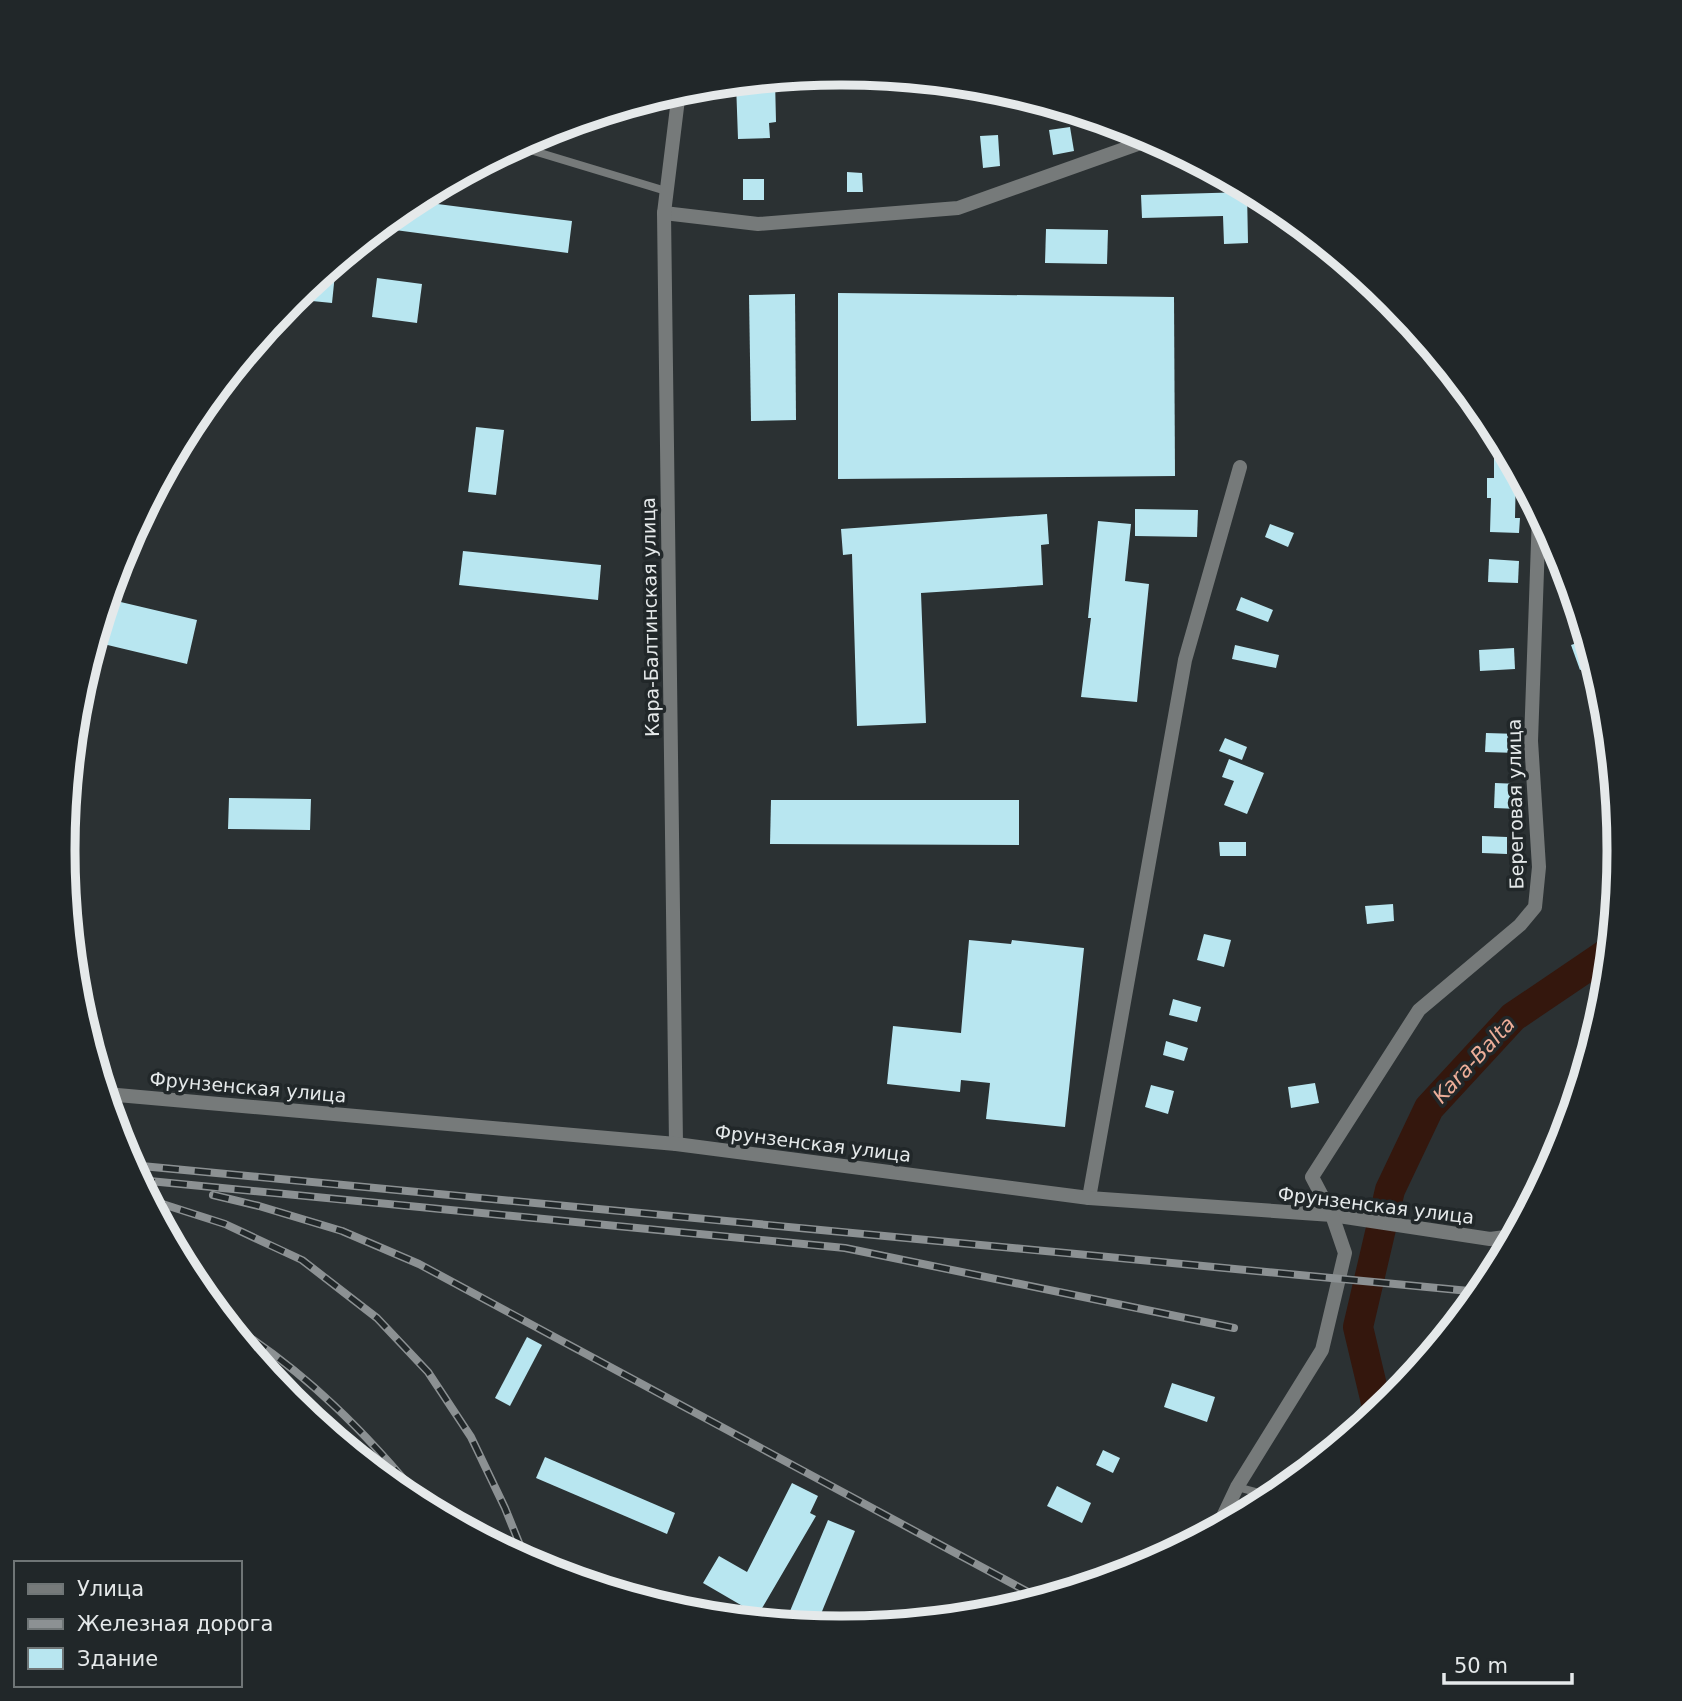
<svg xmlns="http://www.w3.org/2000/svg" width="1682" height="1701" viewBox="0 0 1682 1701" font-family="'DejaVu Sans',sans-serif">
<rect width="100%" height="100%" fill="#2b3133"/>
<g fill="none" stroke-linecap="round" stroke-linejoin="round">
<path stroke="#34170d" stroke-width="30" d="M1378,1411L1358,1327L1390,1190L1429,1108L1513,1017L1609,952"/>
</g>
<g fill="#b8e6f0">
<path d="M775,79L776,122L769,123L770,138L738,139L736,83Z"/>
<path d="M1070,127L1074,151L1053,155L1049,130Z"/>
<path d="M998,135L1000,166L983,168L980,136Z"/>
<path d="M847,172L862,173L863,192H847Z"/>
<rect x="743" y="179" width="21" height="21"/>
<path d="M1247,192L1248,243L1224,244L1223,216L1142,218L1141,195Z"/>
<path d="M414,201L572,221L568,253L395,230L397,213Z"/>
<path d="M1046,229L1108,230L1107,264L1045,263Z"/>
<path d="M324,273L335,274L332,303L292,299Z"/>
<path d="M377,278L422,284L417,323L372,317Z"/>
<path d="M838,293L1174,297L1175,476L838,479Z"/>
<path d="M795,294L796,420L751,421L749,295Z"/>
<path d="M476,427L504,430L496,495L468,492Z"/>
<path d="M1494,430L1516,471L1515,518H1520L1519,533L1490,532L1491,498H1487V478H1494Z"/>
<path d="M1135,509L1198,510L1197,537L1135,536Z"/>
<path d="M1047,514L1049,544L1041,545L1043,585L921,593L926,723L857,726L852,554L843,555L841,529Z"/>
<path d="M1098,521L1131,524L1125,581L1149,584L1137,702L1081,697L1091,618H1088Z"/>
<path d="M1270,524L1294,533L1288,547L1265,537Z"/>
<path d="M463,551L601,565L598,600L459,585Z"/>
<path d="M1489,559L1519,561L1518,583L1488,582Z"/>
<path d="M1241,597L1273,610L1268,622L1236,610Z"/>
<path d="M108,599L197,620L187,664L95,642Z"/>
<path d="M1586,640L1594,665L1580,670L1571,645Z"/>
<path d="M1235,645L1279,655L1276,668L1232,659Z"/>
<path d="M1514,648L1515,669L1480,671L1479,650Z"/>
<path d="M1486,733L1519,734L1518,753L1485,752Z"/>
<path d="M1225,738L1247,747L1242,760L1219,751Z"/>
<path d="M1229,759L1264,773L1247,814L1224,805L1234,781L1222,777Z"/>
<path d="M1495,783L1520,784L1519,809L1494,808Z"/>
<path d="M229,798L311,799L310,830L228,829Z"/>
<path d="M771,800H1019V845L770,844Z"/>
<path d="M1482,836L1507,837V854L1482,853Z"/>
<path d="M1219,842H1246V856H1220Z"/>
<path d="M1393,904L1394,921L1367,924L1365,906Z"/>
<path d="M1204,934L1231,940L1224,967L1197,960Z"/>
<path d="M969,940L1011,944L1012,940L1084,948L1065,1127L986,1119L990,1083L961,1080L960,1092L887,1084L893,1026L961,1033Z"/>
<path d="M1173,999L1201,1007L1197,1022L1169,1015Z"/>
<path d="M1166,1041L1188,1048L1184,1061L1163,1055Z"/>
<path d="M1315,1083L1319,1103L1291,1108L1288,1087Z"/>
<path d="M1151,1085L1174,1091L1168,1114L1145,1107Z"/>
<path d="M527,1337L542,1345L510,1406L495,1398Z"/>
<path d="M1172,1383L1215,1397L1207,1422L1164,1407Z"/>
<path d="M1103,1450L1120,1458L1113,1473L1096,1465Z"/>
<path d="M545,1457L675,1513L667,1534L536,1478Z"/>
<path d="M792,1483L818,1496L810,1513L816,1516L758,1615L703,1583L719,1556L747,1572Z"/>
<path d="M1057,1486L1091,1503L1082,1523L1047,1506Z"/>
<path d="M828,1520L855,1531L816,1626L785,1623Z"/>
</g>
<g fill="none" stroke-linecap="round" stroke-linejoin="round">
<g stroke="#767a7a" stroke-width="8">
<path d="M517,146L666,191"/>
<path d="M1237,1487L1274,1497"/>
</g>
<g stroke="#767a7a" stroke-width="14">
<path d="M664,213L758,224L958,208L1152,139"/>
<path d="M676,1144L664,213L679,91"/>
<path d="M1089,1198L1185,660L1240,467"/>
<path d="M1513,1236L1490,1239L1332,1215L1312,1177L1419,1010L1520,925L1535,907L1539,867L1531,741L1539,514"/>
</g>
<path stroke="#767a7a" stroke-width="14" d="M106,1094L676,1144L1089,1198L1332,1215L1345,1253L1322,1350L1237,1487L1218,1527"/>
<g stroke="#8c9193" stroke-width="8">
<g id="rail">
<path d="M131,1165L1480,1292"/>
<path d="M139,1180L845,1248L1234,1328"/>
<path d="M213,1195L259,1206L342,1231L419,1264L1041,1599"/>
<path d="M150,1200L225,1224L302,1260L377,1318L428,1372L471,1437L505,1508L526,1560"/>
<path d="M226,1322C306,1372 367,1433 426,1506"/>
</g>
</g>
<use href="#rail" stroke="#212729" stroke-width="5" stroke-dasharray="16" stroke-linecap="butt"/>
</g>
<g text-anchor="middle" stroke-width="7" stroke-linejoin="round" paint-order="stroke">
<g font-size="19" fill="#e5e9ea" stroke="#212729">
<text transform="translate(650 617) rotate(-91)" y="7">Кара-Балтинская улица</text>
<text transform="translate(1515 804) rotate(-91)" y="7">Береговая улица</text>
<text transform="translate(248 1087) rotate(5)" y="7">Фрунзенская улица</text>
<text transform="translate(813 1143) rotate(7)" y="7">Фрунзенская улица</text>
<text transform="translate(1376 1205) rotate(7)" y="7">Фрунзенская улица</text>
</g>
<g font-size="21" font-style="italic" fill="#edae99" stroke="#212729">
<text transform="translate(1474 1060) rotate(-47)" y="7">Kara-Balta</text>
</g>
</g>
<path d="M0 0H1682V1701H0ZM840 85H842A765 765 0 0 1 1607 850V851A765 765 0 0 1 842 1616H840A765 765 0 0 1 75 851V850A765 765 0 0 1 840 85Z" fill="#212729" fill-rule="evenodd"/>
<path fill="none" stroke="#e5e9ea" stroke-width="9" d="M840 85H842A765 765 0 0 1 1607 850V851A765 765 0 0 1 842 1616H840A765 765 0 0 1 75 851V850A765 765 0 0 1 840 85Z"/>
<rect x="14" y="1561" width="228" height="126" fill="#212729" stroke="#6f7576" stroke-width="2"/>
<rect x="28" y="1584" width="35" height="10" fill="#767a7a" stroke="#6f7576" stroke-width="2"/>
<text x="77" y="1596" font-size="21" fill="#e5e9ea">Улица</text>
<rect x="28" y="1619" width="35" height="10" fill="#8c9193" stroke="#6f7576" stroke-width="2"/>
<text x="77" y="1631" font-size="21" fill="#e5e9ea">Железная дорога</text>
<rect x="28" y="1648" width="35" height="21" fill="#b8e6f0" stroke="#6f7576" stroke-width="2"/>
<text x="77" y="1666" font-size="21" fill="#e5e9ea">Здание</text>
<path d="M1444 1673v10h128v-10" fill="none" stroke="#e5e9ea" stroke-width="3.5"/>
<text x="1454" y="1673" font-size="21" fill="#e5e9ea" stroke="#212729" stroke-width="5" paint-order="stroke">50 m</text>
</svg>
